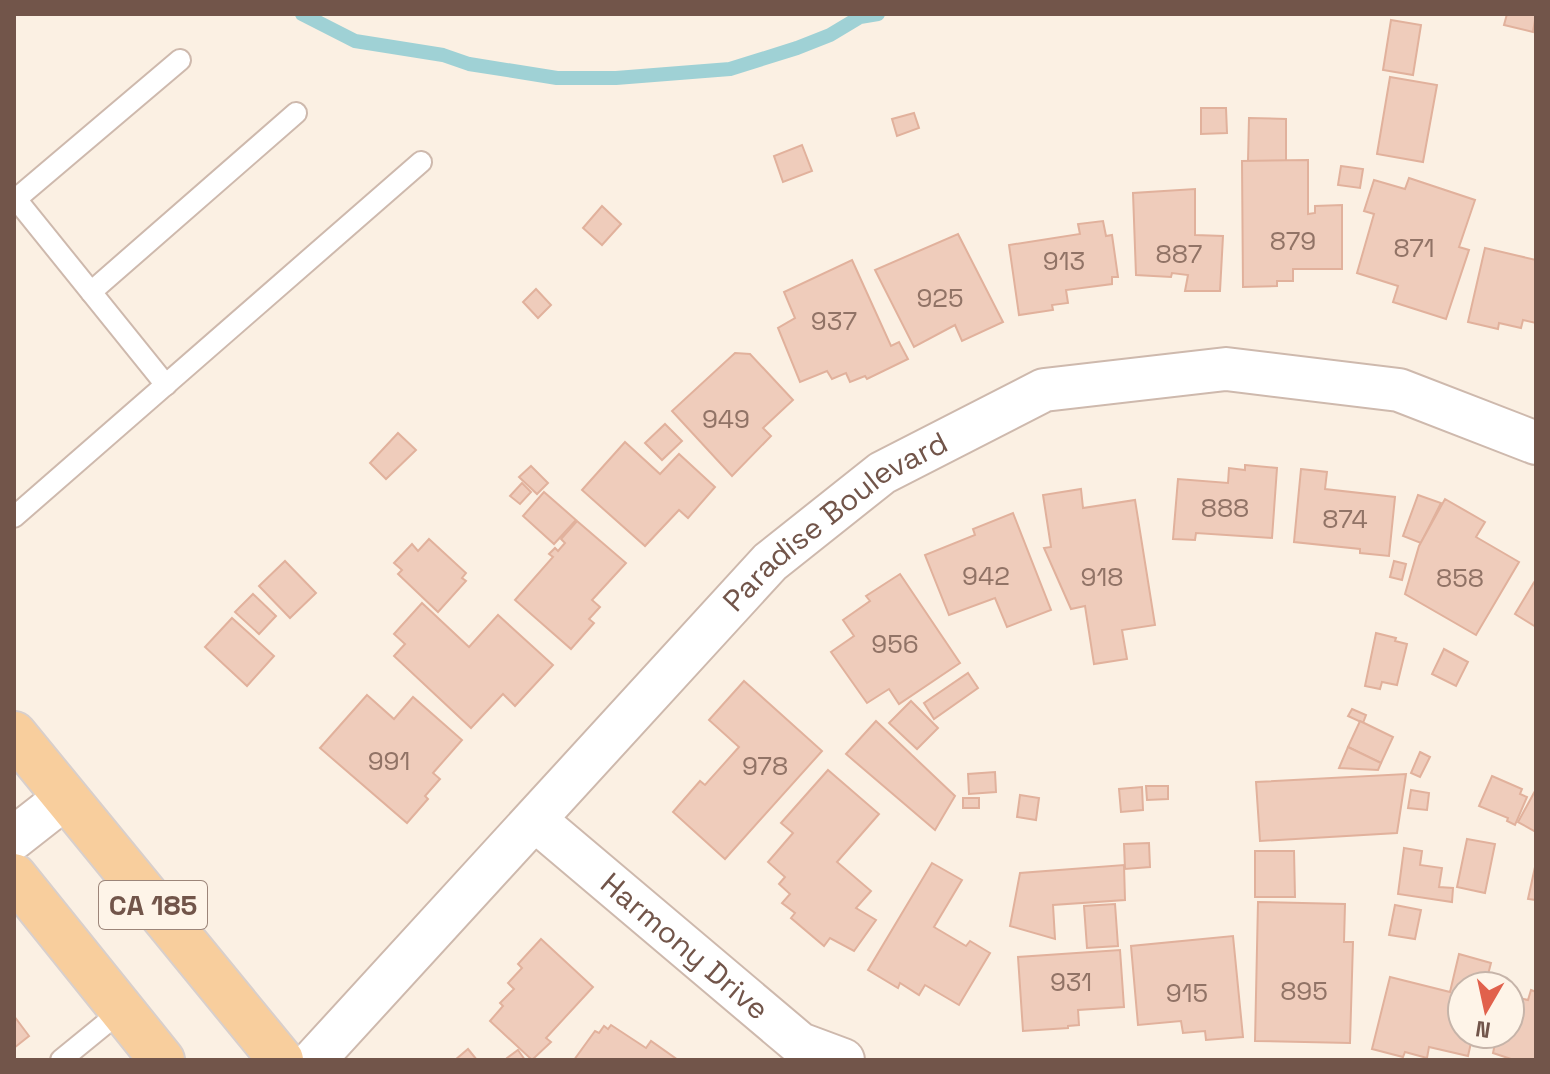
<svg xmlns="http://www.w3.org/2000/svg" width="1550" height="1074" viewBox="0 0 1550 1074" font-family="'Space Grotesk',sans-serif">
<rect width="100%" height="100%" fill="#fbf0e3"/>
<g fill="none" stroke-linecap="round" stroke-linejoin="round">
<path stroke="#9fd1d5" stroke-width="14" d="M302,14L355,41L443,55L469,64L557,78H616L730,69L797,48L830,35L860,17L878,14"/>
</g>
<g fill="#efccbb" stroke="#e1b19c" stroke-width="2">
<path d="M1507,14H1536L1533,32L1504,25Z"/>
<path d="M1391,20L1421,25L1413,75L1383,70Z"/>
<path d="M1390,77L1437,85L1423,162L1377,154Z"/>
<path d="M1201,108H1226L1227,133L1201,134Z"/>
<path d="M914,113L919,128L897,136L892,119Z"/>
<path d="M1249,118L1286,119V161H1248Z"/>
<path d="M802,145L812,171L783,182L774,156Z"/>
<path d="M1308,160V214L1315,213V206L1342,205V269H1293V281H1277V286L1243,287L1242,161Z"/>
<path d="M1341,166L1363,169L1360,188L1338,185Z"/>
<path d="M1409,178L1475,200L1459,247L1469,250L1446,319L1393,302L1398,286L1357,273L1374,214L1364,211L1374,180L1405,189Z"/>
<path d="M1195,189V235L1223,236L1220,291H1185L1188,275L1172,273L1171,277L1136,275L1133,193Z"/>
<path d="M602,206L621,224L602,245L583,228Z"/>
<path d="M1103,221L1106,236L1112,235L1118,277H1112V284L1066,290L1068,303L1052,305L1053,310L1019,315L1009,245L1080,234L1078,224Z"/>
<path d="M958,234L1003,322L962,341L955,325L914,347L875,270Z"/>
<path d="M1485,248L1536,260V323L1523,320L1521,328L1499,323L1498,329L1468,322Z"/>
<path d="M852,260L891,346L899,342L908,359L867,379L865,376L850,382L846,373L832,379L827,371L800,382L778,328L795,318L784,292Z"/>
<path d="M536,289L551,305L538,318L523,302Z"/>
<path d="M735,353L750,354L793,400L763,428L771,436L732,476L672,411Z"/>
<path d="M665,424L682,441L662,460L645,443Z"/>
<path d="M398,433L416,450L386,479L370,463Z"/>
<path d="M625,442L660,474L679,454L715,487L688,518L679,510L645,546L582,490Z"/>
<path d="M1245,465L1277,468L1272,538L1196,533L1195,540L1173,539L1178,479L1228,483L1229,468L1245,470Z"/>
<path d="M531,466L548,483L537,494L519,477Z"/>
<path d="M1301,469L1327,472L1325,489L1395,497L1389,556L1360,553V549L1294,542Z"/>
<path d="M522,483L531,492L520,504L510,496Z"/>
<path d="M1081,489L1083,508L1135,500L1155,625L1122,630L1127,659L1094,664L1085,606L1071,609L1044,548L1051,547L1043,495Z"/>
<path d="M544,492L576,520L554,544L523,516Z"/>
<path d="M1418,495L1441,503L1421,543L1403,536Z"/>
<path d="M1445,499L1485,522L1476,537L1519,562L1476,635L1405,594L1419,546Z"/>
<path d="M1013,513L1051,610L1007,627L995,598L949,615L925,555L975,535L973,529Z"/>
<path d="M577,521L626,563L592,600L600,607L589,619L594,623L571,649L515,600L553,557L549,554L555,548L558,551L565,543L561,539Z"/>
<path d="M429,539L466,573L462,578L466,581L438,612L398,574L402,570L394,563L412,544L418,551Z"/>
<path d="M285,561L316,593L290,618L259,586Z"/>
<path d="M1394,561L1406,564L1402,580L1390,577Z"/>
<path d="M900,574L960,663L899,704L889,689L867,703L831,652L854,636L843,620L870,601L866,596Z"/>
<path d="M1536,579V627L1515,614Z"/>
<path d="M253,594L276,616L259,634L235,612Z"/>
<path d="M422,603L469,647L498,615L553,665L515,706L503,694L471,728L394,656L405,644L394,634Z"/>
<path d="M232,618L274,656L247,686L205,647Z"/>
<path d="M1376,633L1396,638L1395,641L1407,644L1397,685L1382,682L1380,689L1365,686Z"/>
<path d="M1444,649L1468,662L1456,686L1432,674Z"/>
<path d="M968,673L978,688L934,719L924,703Z"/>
<path d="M744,681L822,751L725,859L673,812L700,781L705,785L739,747L709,720Z"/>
<path d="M367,695L394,719L413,697L462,740L433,773L440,779L425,796L428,799L407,823L320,748Z"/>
<path d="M911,701L938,728L917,749L889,723Z"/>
<path d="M1352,709L1366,715L1363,723L1348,716Z"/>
<path d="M876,721L955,796L935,830L846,754Z"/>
<path d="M1360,721L1393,737L1381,763L1348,747Z"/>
<path d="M1348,747L1381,763L1378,770L1339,768Z"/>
<path d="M1420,752L1430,757L1420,777L1411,773Z"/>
<path d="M828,770L879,814L837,862L871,891L856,908L876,920L854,951L830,938L824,946L791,918L795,913L782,903L790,894L779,884L785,877L768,862L793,833L781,823Z"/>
<path d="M995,772L996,792L969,794L968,774Z"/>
<path d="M1406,774L1397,833L1260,841L1256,782Z"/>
<path d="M1492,776L1522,789L1520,794L1527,797L1515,825L1507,821L1508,818L1479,806Z"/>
<path d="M1146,786H1168V799L1147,800Z"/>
<path d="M1142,787L1143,810L1121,812L1119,789Z"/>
<path d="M1411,790L1429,793L1427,810L1408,808Z"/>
<path d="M1535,791L1536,792V832L1518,822Z"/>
<path d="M1020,795L1039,798L1036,820L1017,817Z"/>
<rect x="963" y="798" width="16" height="10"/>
<path d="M1467,839L1495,844L1485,893L1457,887Z"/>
<path d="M1149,843L1150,867L1125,869L1124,844Z"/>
<path d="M1404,848L1422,851L1420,865L1442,868L1439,887L1453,888L1452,902L1398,894Z"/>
<path d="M1255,851H1294L1295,897H1255Z"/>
<path d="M932,863L962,880L934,927L966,946L970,941L990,953L959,1005L925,985L919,995L900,983L898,988L868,970Z"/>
<path d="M1124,865L1125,900L1053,905L1055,939L1010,926L1020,873Z"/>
<path d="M1535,867H1536V900L1528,899Z"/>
<path d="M1258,902L1345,904L1344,942H1353L1350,1043L1255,1041Z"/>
<path d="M1115,904L1118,946L1087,948L1084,906Z"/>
<path d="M1395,905L1421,910L1415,939L1389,935Z"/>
<path d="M1233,936L1243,1037L1206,1040L1205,1031L1183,1033L1181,1021L1138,1025L1131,946Z"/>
<path d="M541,939L593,987L546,1038L551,1042L532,1060L490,1021L503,1006L500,1003L514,989L508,983L522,968L518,964Z"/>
<path d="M1120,950L1124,1007L1078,1010L1079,1025L1068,1026V1028L1023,1031L1018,957Z"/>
<path d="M1459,954L1491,963L1485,986H1462V1034H1473L1468,1056L1429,1047L1427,1058L1405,1052L1403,1057L1372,1049L1390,977L1450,992Z"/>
<path d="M1531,990L1536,992V1060H1514L1493,1053L1497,1034H1510V996L1528,1000Z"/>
<path d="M14,1016L29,1036L14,1048Z"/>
<path d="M611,1025L646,1048L651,1041L678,1060H574L595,1031L599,1033L604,1026L608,1029Z"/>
<path d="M468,1049L477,1060H455Z"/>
<path d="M518,1050L525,1060H508L507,1058Z"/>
</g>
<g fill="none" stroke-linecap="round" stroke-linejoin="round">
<g stroke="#ceb9ad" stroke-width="24">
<g id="lane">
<path d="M91,292L296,113"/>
<path d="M166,385L16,199L180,60"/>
<path d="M14,517L421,162"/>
<path d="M61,1060L121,1011"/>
</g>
</g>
<g stroke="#ceb9ad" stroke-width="46">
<g id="street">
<path id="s1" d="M535,820L800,1044L843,1060"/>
<path d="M14,838L65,798"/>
<path id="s2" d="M314,1060L770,562L882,473L1044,390L1226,369L1399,390L1536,443"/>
</g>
</g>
<g stroke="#d8cfcc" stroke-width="48">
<g id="primary">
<path d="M14,734L281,1060"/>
<path d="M14,876L162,1060"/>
</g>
</g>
<use href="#lane" stroke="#fff" stroke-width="20"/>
<use href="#street" stroke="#fff" stroke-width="42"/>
<use href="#primary" stroke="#f8ce9d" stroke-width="44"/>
</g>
<g text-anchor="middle" stroke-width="6" stroke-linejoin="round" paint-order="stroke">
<g font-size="26" fill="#917366">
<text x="1293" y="250">879</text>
<text x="1414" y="257">871</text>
<text x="1179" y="263">887</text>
<text x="1064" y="270">913</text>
<text x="940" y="307">925</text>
<text x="834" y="330">937</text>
<text x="726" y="428">949</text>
<text x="1225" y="517">888</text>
<text x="1345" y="528">874</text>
<text x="986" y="585">942</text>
<text x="1102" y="586">918</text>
<text x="1460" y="587">858</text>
<text x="895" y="653">956</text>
<text x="389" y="770">991</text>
<text x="765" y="775">978</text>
<text x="1071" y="991">931</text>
<text x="1304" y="1000">895</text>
<text x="1187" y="1002">915</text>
</g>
<rect fill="#fef4e8" stroke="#9c8579" stroke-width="2" x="99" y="881" width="108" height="48" rx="6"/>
<g font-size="28" font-weight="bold" fill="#72554a">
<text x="153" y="915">CA 185</text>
</g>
<g font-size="30" fill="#72554a" stroke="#fef4e8">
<text dy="10" stroke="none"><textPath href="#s2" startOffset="752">Paradise Boulevard</textPath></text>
<text dy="10" stroke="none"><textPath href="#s1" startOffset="196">Harmony Drive</textPath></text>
</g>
</g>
<rect width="1550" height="1074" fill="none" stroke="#72554a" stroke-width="32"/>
<g transform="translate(1486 1010) rotate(189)"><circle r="38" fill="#fef4e8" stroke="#c6b4a9" stroke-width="2"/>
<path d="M0-6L14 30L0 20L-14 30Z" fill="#e1614c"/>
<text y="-12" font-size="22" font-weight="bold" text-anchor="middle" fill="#72554a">N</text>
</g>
</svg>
